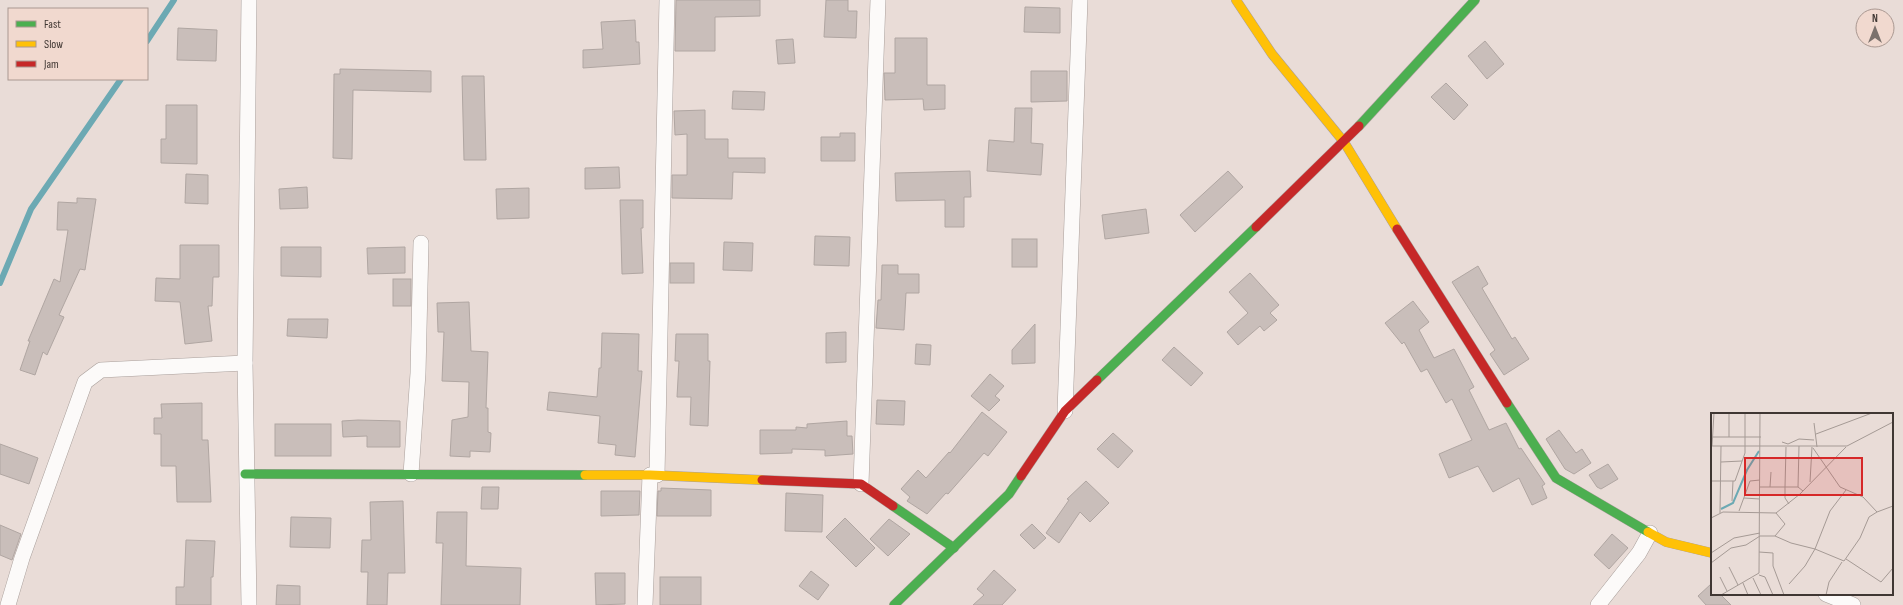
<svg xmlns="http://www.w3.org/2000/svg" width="1903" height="605" viewBox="0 0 1903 605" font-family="'Sofia Sans Condensed',sans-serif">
<rect width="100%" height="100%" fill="#e9dcd7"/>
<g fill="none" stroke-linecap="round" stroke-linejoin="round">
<g stroke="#6ca9b3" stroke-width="6">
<path d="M147,41L174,0"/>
<path d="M0,283L31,209L121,79"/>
</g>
</g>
<g fill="#c9beba" stroke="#b0a6a2">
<path d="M676,0H760V16L715,17V51H675Z"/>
<path d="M826,0H848V11H857L856,38L824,37Z"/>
<path d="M1025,7L1060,8V33L1024,32Z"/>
<path d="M635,20L636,42H639L640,64L583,68V50L603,49L601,22Z"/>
<path d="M178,28L217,30L216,61L177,60Z"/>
<path d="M895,38H927V85H945V109L924,110L923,99L885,100L884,73H895Z"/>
<path d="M793,39L795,63L778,64L776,40Z"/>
<path d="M1485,41L1504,64L1487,79L1468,56Z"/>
<path d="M340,69L431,71V92L353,90L352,159L333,158L334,74H340Z"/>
<path d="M1031,71H1067V101L1031,102Z"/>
<path d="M462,76H484L486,160H464Z"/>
<path d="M1446,83L1468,105L1454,120L1431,97Z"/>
<path d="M733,91L765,92L764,110L732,109Z"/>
<path d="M166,105H197V164L161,163V139H166Z"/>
<path d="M1015,108H1032L1031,143L1043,144L1041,175L987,171L989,140L1014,142Z"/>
<path d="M705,110V139H728V158H765V173L733,172L732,199L672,198V175H687V134L675,135L674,111Z"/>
<path d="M840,133H855V161H821V137H840Z"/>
<path d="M619,167L620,188L585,189V168Z"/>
<path d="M970,171L971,197H964V227H945V200L896,201L895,173Z"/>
<path d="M1228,171L1243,187L1195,232L1180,215Z"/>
<path d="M186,174L208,175V204L185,203Z"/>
<path d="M307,187L308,208L280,209L279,189Z"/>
<path d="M529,188V218L497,219L496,189Z"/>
<path d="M77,198L96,199L85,270L80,269L59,315L64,317L47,355L43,352L35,375L20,370L30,341H28L54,279L60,282L68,230H57L58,202L77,203Z"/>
<path d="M620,200H643V228H641L643,273L622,274Z"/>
<path d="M1146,209L1149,233L1105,239L1102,215Z"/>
<path d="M815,236L850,237L849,266L814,265Z"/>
<rect x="1012" y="239" width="25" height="28"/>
<path d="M724,242L753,243L752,271L723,270Z"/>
<path d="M180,245H219V277H213L212,306H208L212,341L185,344L180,302L155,301L156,278L180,279Z"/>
<path d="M281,247H321V277L281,276Z"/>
<path d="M405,247V273L368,274L367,248Z"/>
<rect x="670" y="263" width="24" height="20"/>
<path d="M882,265H898V274H919V293H906L904,330L876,328L878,300H881Z"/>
<path d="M1478,266L1488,284L1482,288L1512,339L1515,337L1529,359L1504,375L1490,354L1495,350L1452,282Z"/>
<path d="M1250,273L1279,305L1270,313L1277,320L1264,331L1260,326L1238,345L1227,332L1248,313L1229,292Z"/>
<rect x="393" y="279" width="18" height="27"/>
<path d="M1413,301L1429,322L1419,330L1434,358L1454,349L1474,387L1469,390L1489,430L1506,423L1519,449L1521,448L1545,484L1542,486L1547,498L1532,505L1519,478L1493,492L1478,466L1449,478L1439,454L1472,440L1452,399L1446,403L1427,369L1421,372L1404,342L1402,344L1385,323Z"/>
<path d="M469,302L471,351L488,352L486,408H488V432L491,433L490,452L470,451V457L450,456L452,420L468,417L469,382L442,381L444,332H438L437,303Z"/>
<path d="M288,319H328L327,338L287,336Z"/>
<path d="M1035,324V363L1012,364V350Z"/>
<path d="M846,332V362L826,363V333Z"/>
<path d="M602,333L639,334L638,371H642L635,457L615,455L616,445L598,443L600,416L547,410L549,392L597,397L599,368H601Z"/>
<path d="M676,334H708V361H710L708,426L690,425L691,397H677L679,361H675Z"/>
<path d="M916,344L931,345L930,365L915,364Z"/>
<path d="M1174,347L1203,373L1191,386L1162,360Z"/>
<path d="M990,374L1004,386L995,396L1000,400L989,411L971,396Z"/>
<path d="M877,400L905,401L904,425L876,424Z"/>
<path d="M202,403V440H208L211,502H177L176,466H161V434H154V418H162L161,404Z"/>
<path d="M982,412L1007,432L988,456L984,453L948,494L946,493L927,514L907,501L910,497L901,489L918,470L926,478L949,452L950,453Z"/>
<path d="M358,420L400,421V447H367V436L343,437L342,421Z"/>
<path d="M847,421V436H852L853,454L825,456V450L792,449V453L760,454V430H796V427L807,428V424Z"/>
<rect x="275" y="424" width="56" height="32"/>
<path d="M1559,430L1576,453L1582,449L1591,463L1574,474L1565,469L1546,439Z"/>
<path d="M1113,433L1133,451L1118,468L1097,449Z"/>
<path d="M0,444L38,458L29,484L0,474Z"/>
<path d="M1608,464L1618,479L1601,489L1597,487L1589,475Z"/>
<path d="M1086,481L1109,503L1090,522L1080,512L1059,543L1046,533L1069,500L1067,499Z"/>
<path d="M482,487H499L498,509H481Z"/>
<path d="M661,488L711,490V516H657L658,491H661Z"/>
<path d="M601,491H640L639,515L601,516Z"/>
<path d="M786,493L823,495L822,532L785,531Z"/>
<path d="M403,501L405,573H388L387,605H367L368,572H361L362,540H371L370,502Z"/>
<path d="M437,512H467L466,566L521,568L520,605H441L443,543H436Z"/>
<path d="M291,517L331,518L330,548L290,547Z"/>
<path d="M845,518L875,548L856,567L826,537Z"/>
<path d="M889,519L910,534L888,556L870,539Z"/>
<path d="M1032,524L1046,538L1034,549L1020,535Z"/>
<path d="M0,525L21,534L12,560L0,555Z"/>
<path d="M1612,534L1628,548L1609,569L1594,555Z"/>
<path d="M186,540L215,541L213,577H211V605H176V587H184Z"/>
<path d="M994,570L1016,590L1002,605H973L984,595L977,589Z"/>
<path d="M811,571L829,585L818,600L799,586Z"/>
<path d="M595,573H625V604L596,605Z"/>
<rect x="660" y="577" width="41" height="28"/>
<path d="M1711,584L1712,594H1720L1731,605H1706L1698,596Z"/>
<path d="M277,585L300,586V605H276Z"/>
</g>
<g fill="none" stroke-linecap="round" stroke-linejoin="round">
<g stroke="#a99f9b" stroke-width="16">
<g id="street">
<path d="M1065,411L1080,0"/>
<path d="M411,474L418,373L421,243"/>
<path d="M657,475L667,0"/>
<path d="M861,484L878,0"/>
<path d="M1826,594L1853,605"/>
<path d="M8,605L22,558L85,382L101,370L245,363"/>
<path d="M249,605L245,363L249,0"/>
<path d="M645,605L650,475"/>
<path d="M1598,605L1639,553L1650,533"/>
</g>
</g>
<g stroke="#a99f9b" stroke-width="10">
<g id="fast">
<path d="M1359,126L1475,0"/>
<path d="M1097,380L1256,227"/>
<path d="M1507,403L1556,478L1648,532"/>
<path d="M245,474L585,475"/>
<path d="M893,506L954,548"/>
<path d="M894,605L1009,494L1021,476"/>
</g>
</g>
<g stroke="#a99f9b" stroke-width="10">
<g id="slow">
<path d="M1236,0L1272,54L1344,142L1397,229"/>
<path d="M585,475H650L762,480"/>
<path d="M1648,532L1666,542L1712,553"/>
</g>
</g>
<g stroke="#a99f9b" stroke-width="10">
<g id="jam">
<path d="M1256,227L1359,126"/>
<path d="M1397,229L1507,403"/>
<path d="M1021,476L1065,411L1097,380"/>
<path d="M762,480L861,484L893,506"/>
</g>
</g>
<use href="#street" stroke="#fcfaf9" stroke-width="15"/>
<use href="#fast" stroke="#4caf50" stroke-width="9"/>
<use href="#slow" stroke="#ffc107" stroke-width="9"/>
<use href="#jam" stroke="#c62828" stroke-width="9"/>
</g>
<g transform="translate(1711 413)">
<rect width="182" height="182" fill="#e9dcd7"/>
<path fill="none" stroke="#6ca9b3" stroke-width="2" d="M10,96L22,90L36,57L48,38"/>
<path fill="none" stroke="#a59a95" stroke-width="1" d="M103,10L106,34M105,21L161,0M0,24H50M18,24V0M71,29L77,31L88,26L103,27M0,33H136L182,9M1,33L3,0M102,35L129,74L152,84L166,99L182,93M10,49L31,48M0,68H24L34,40V0M99,69L101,34M49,74H87L92,78M59,74L60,59M74,74L75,34M74,74V85L78,91M87,74L88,33M33,85L49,86M21,88L22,68M28,98L39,68L49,67M9,100L10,33M0,105L12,99L65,100L89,81L135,34M64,123L80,130L104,136L119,98L135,77M48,139L62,140V153L73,182M0,140L23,125L49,120M135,146L170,169L182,155M0,150L20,135L35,132L49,123H64L74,111L65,100M18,154L27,172M48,162L54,164L62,182M9,164L16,178M42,165L50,182M32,170L37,182M78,171L94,153L104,136L133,148L149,125L158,104L166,99M10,182L48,160L49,0M115,182L118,169L131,149"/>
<path fill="#d62828" fill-opacity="0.15" stroke="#d62828" stroke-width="2" d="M34,45H151V82H34Z"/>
<rect width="182" height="182" fill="none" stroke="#403733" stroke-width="2"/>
</g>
<rect x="8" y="8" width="140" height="72" fill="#f1d9cf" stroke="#aa9891"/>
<rect x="16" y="21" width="20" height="6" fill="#4caf50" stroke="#aa9891"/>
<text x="44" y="28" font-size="12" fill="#403733">Fast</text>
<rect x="16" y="41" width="20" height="6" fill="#ffc107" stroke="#aa9891"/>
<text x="44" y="48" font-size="12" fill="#403733">Slow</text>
<rect x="16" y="61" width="20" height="6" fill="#c62828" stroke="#aa9891"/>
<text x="44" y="68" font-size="12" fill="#403733">Jam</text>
<g transform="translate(1875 28)"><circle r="19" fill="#f1d9cf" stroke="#aa9891"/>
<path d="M0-3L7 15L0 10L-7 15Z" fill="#7b716c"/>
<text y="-6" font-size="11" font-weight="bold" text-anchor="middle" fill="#403733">N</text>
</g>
</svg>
